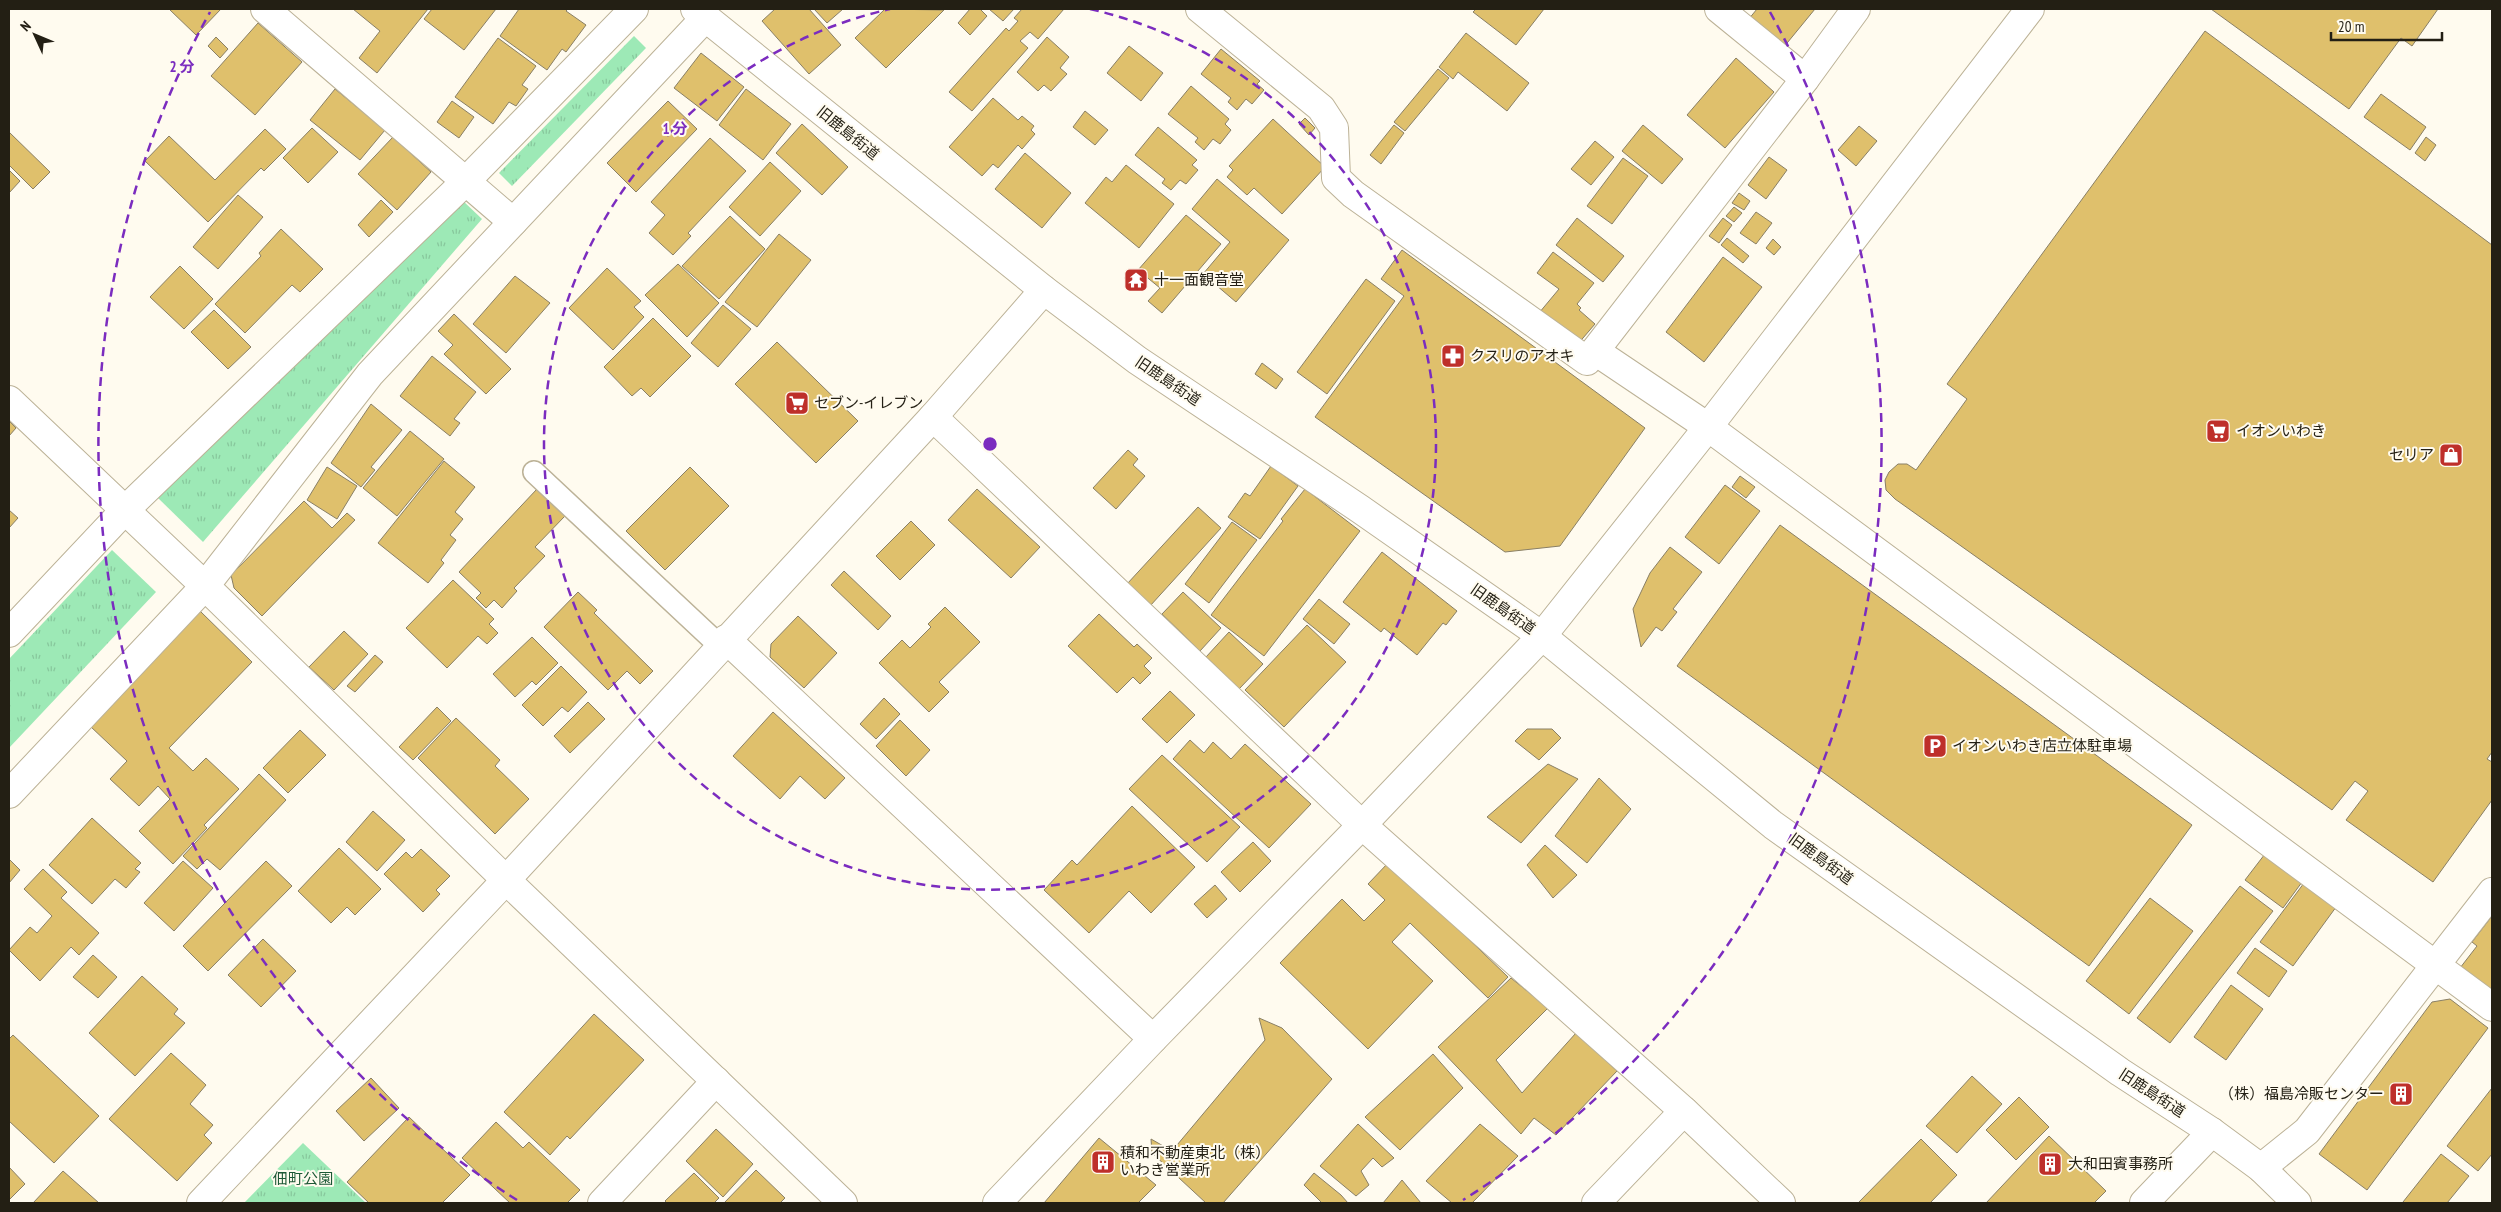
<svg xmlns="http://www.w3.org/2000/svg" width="2501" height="1212" viewBox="0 0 2501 1212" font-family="'PT Sans Narrow','Noto Sans JP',sans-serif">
<defs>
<pattern id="park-tufts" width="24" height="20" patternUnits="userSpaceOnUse" patternTransform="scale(1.25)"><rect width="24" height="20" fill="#9de9b6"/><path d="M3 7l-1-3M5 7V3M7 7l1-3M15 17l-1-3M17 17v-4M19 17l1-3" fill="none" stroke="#87c79c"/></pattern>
</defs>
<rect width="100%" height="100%" fill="#fffbef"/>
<g fill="url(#park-tufts)">
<path d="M634,36L646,48L512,186L499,173Z"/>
<path d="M461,199L482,219L203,542L157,497Z"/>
<path d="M112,550L156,592L9,748V659Z"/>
<path d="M303,1143L366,1203H244Z"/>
</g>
<g fill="#dfc06c" stroke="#897f65">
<path d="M169,9H221L196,35Z"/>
<path d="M353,9H428L377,73L359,58L380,31Z"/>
<path d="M432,9H496L464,50L424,19Z"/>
<path d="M519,9H568L566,11L586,25L566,52L562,49L547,70L500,36Z"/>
<path d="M775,9H809L841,45L809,74L762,21Z"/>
<path d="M814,9H843L827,23Z"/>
<path d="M885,9L944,10L886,68L855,38Z"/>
<path d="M970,9H980L987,16L970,35L958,23Z"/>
<path d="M989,9H1014L1003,21Z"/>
<path d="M1022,9H1064L1038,39L1030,32L1020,41L1028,48L972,111L949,92L1006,28L1009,31L1018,21L1014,18Z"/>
<path d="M1476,9H1544L1516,45L1473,12Z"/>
<path d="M1757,9H1815L1783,48L1748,20Z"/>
<path d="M2211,9H2438L2412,46L2401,38L2349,109Z"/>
<path d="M258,23L302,62L255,115L211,76Z"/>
<path d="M2205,31L2492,245V752L2487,759L2492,762V800L2433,882L2346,820L2368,791L2355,781L2332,810L1895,499L1886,490L1885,480L1889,472L1898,464H1907L1916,470L1967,399L1947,384Z"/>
<path d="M1466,33L1529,83L1507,111L1458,72L1453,79L1439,67Z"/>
<path d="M216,37L228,49L220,58L208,46Z"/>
<path d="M1047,37L1069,57L1060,68L1067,74L1051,91L1044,85L1038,91L1017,72Z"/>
<path d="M498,38L536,66L522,85L528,89L516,106L509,102L493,124L455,97Z"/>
<path d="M1129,46L1163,73L1141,101L1107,73Z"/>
<path d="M1221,49L1260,81L1257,84L1264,90L1252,104L1246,99L1237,110L1228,102L1231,98L1201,74Z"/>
<path d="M701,53L744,87L717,121L674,88Z"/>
<path d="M1736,58L1774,92L1725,148L1687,115Z"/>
<path d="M1438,69L1449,78L1405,131L1394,122Z"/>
<path d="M1191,86L1229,119L1225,124L1231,130L1220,144L1213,139L1204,150L1195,142L1198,138L1168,114Z"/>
<path d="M335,89L385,130L360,160L310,120Z"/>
<path d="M746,89L791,124L763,160L719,125Z"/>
<path d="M2381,94L2426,127L2410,150L2364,117Z"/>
<path d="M993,98L1018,120L1022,116L1034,126L1031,130L1035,134L1022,149L1018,145L998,168L993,164L982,176L949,147Z"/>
<path d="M452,101L474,117L459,138L437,122Z"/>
<path d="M668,101L697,129L636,192L607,163Z"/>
<path d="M1085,111L1108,130L1095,145L1073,127Z"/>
<path d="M1305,118L1315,128L1309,135L1299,124Z"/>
<path d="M1273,119L1325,167L1282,214L1254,188L1247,195L1227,177L1233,170L1229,166Z"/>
<path d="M802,124L848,167L822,195L776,153Z"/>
<path d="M1394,125L1404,133L1381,164L1370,155Z"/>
<path d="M1643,125L1683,159L1662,184L1622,151Z"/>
<path d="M1859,126L1877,141L1856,166L1838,150Z"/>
<path d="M1158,127L1197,160L1192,165L1198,170L1186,184L1180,180L1171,190L1162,183L1165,179L1135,155Z"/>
<path d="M312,128L338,152L308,183L283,158Z"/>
<path d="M265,129L286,149L264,171L261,168L208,222L145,161L169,136L215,180Z"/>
<path d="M9,132L50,172L33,189L9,165Z"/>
<path d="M393,137L431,172L397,210L358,174Z"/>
<path d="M2426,137L2436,145L2425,161L2415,153Z"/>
<path d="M710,138L746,171L688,233L691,236L673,255L649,233L665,215L651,202Z"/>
<path d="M1595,141L1614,157L1591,185L1571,169Z"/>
<path d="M1025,153L1071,193L1042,228L995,189Z"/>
<path d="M1769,157L1787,170L1766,199L1748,185Z"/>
<path d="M1623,158L1648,176L1612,224L1587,206Z"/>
<path d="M770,162L801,191L760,236L729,207Z"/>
<path d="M1126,165L1174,204L1139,248L1085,203L1106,177L1112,182Z"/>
<path d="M9,170L20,181L9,193Z"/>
<path d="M1217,179L1289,240L1236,302L1203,274L1230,242L1192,209Z"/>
<path d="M1739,193L1750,201L1744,210L1732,203Z"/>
<path d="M238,195L263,217L218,269L193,247Z"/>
<path d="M381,200L393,212L369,237L358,225Z"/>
<path d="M1734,207L1742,213L1734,222L1726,216Z"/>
<path d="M1756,212L1772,223L1756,244L1740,233Z"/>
<path d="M1186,215L1221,244L1162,313L1148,301L1160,288L1138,270Z"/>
<path d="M730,216L765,249L719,299L682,266Z"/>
<path d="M1577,218L1624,256L1603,282L1556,245Z"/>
<path d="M1723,218L1732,225L1719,243L1709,236Z"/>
<path d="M281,229L323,269L300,292L292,285L245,333L215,304L261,256L259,253Z"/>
<path d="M779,234L811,260L757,327L725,302Z"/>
<path d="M1727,238L1749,256L1743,263L1721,245Z"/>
<path d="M1773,239L1781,247L1774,255L1766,248Z"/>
<path d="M1402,250L1645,428L1560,546L1505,552L1315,417L1404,296L1381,279Z"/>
<path d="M1553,252L1594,283L1577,304L1581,308L1579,310L1595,324L1577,345L1539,313L1559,289L1537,273Z"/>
<path d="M1723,257L1762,287L1704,362L1666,332Z"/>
<path d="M678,264L719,303L687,337L645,295Z"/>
<path d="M180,266L213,299L184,329L150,297Z"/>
<path d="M607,268L641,301L634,307L644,317L613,350L569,308Z"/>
<path d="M1133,269L1147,282L1140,291L1124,278Z"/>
<path d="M515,276L550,303L506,353L473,324Z"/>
<path d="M1366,279L1395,301L1327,394L1297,372Z"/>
<path d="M723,305L751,329L718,367L691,343Z"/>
<path d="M214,310L251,347L228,369L191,332Z"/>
<path d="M454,314L511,369L486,394L444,354L453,345L438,331Z"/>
<path d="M653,318L691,356L650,397L641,388L632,396L604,367Z"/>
<path d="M777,342L858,421L816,463L735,384Z"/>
<path d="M432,356L476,392L454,419L460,423L450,436L400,396Z"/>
<path d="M1262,363L1283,379L1276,389L1255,374Z"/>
<path d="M371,404L402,430L371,467L375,470L361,487L331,463Z"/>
<path d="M9,421L16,428L9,436Z"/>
<path d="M410,431L444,459L397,516L363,488Z"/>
<path d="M1128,450L1138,459L1133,465L1145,476L1116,509L1093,488Z"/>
<path d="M444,461L475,487L455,512L463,519L450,535L456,540L441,560L444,563L428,583L378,543Z"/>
<path d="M1271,466L1298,486L1260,539L1228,517L1245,493L1250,496Z"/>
<path d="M327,467L357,486L337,519L307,500Z"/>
<path d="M690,467L729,506L665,570L626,531Z"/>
<path d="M1740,476L1755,487L1746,498L1732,487Z"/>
<path d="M1725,485L1760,511L1719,564L1685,537Z"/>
<path d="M537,489L565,516L535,547L545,556L514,588L517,591L502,608L494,600L486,608L476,598L481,593L459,572Z"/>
<path d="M977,489L1040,547L1011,578L948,520Z"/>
<path d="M1305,489L1360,531L1264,656L1211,615L1283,521L1281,519Z"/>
<path d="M304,501L332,528L347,513L355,520L262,616L234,588L231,575Z"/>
<path d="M1198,507L1221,528L1150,606L1127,584Z"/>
<path d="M9,510L18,518L9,528Z"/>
<path d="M911,521L935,545L900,580L876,556Z"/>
<path d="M1232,522L1257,540L1209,603L1185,584Z"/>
<path d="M1780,525L2192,825L2089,966L1677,666Z"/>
<path d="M1670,547L1702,572L1673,609L1677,612L1662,631L1656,627L1641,647L1633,609L1650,573Z"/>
<path d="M1382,552L1457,611L1446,625L1443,623L1417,655L1384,628L1381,632L1343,602Z"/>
<path d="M844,571L891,616L878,630L831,585Z"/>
<path d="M453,580L494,619L489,624L498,633L487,644L478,636L447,668L406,628Z"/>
<path d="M578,592L597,610L594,613L653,671L640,684L627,671L608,690L544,627Z"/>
<path d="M1183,592L1221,628L1200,651L1162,614Z"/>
<path d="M1319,599L1350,624L1334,644L1303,619Z"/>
<path d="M945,607L980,642L939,682L949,692L929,712L879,663L902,640L910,648L931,627L928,624Z"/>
<path d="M200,611L252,662L169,748L193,771L206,758L239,789L204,825L207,828L173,864L139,831L170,799L158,786L139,806L110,779L127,761L90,726Z"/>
<path d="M1099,614L1134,647L1137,644L1152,658L1144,666L1151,673L1140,684L1133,677L1117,693L1068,646Z"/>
<path d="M798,616L837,653L804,688L770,657L771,644Z"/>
<path d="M1307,625L1346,662L1284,727L1245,690Z"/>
<path d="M344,631L368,654L334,690L309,667Z"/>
<path d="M1229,632L1263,664L1239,689L1206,657Z"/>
<path d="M532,637L558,663L536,685L532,681L515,697L493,674Z"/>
<path d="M375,655L383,662L355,692L347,686Z"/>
<path d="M561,666L587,692L568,712L562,707L543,726L522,705Z"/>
<path d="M1170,691L1195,715L1167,743L1142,719Z"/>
<path d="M884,698L900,714L876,739L860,724Z"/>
<path d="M588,702L605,719L570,753L554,736Z"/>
<path d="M437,707L451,721L413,760L399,747Z"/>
<path d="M773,712L845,778L825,799L800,776L780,799L733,756Z"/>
<path d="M456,718L500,760L495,766L529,799L495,834L418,758Z"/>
<path d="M900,720L930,750L906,776L876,746Z"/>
<path d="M1527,729H1552L1561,738L1539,760L1515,741Z"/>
<path d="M300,730L326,755L288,793L263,768Z"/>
<path d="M1190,740L1204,753L1213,742L1231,759L1245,744L1311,804L1269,848L1173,759Z"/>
<path d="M1162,755L1240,827L1207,862L1129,789Z"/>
<path d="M1548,764L1578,779L1521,843L1487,817Z"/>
<path d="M259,774L286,800L220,870L207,859L197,869L183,856Z"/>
<path d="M1599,778L1631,809L1587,863L1555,836Z"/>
<path d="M1132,806L1195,867L1151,913L1129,891L1089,933L1044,890L1072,860L1077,865Z"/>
<path d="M373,811L405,840L377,871L346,842Z"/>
<path d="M92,818L141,863L135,869L140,872L126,888L115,879L92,904L49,865Z"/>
<path d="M1253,842L1271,861L1240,892L1221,872Z"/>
<path d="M1545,845L1577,875L1553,898L1527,865Z"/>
<path d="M339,848L381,889L355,915L347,907L331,923L298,891Z"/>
<path d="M421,849L450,876L436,890L440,894L423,912L384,874L406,852L412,858Z"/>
<path d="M2268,850L2305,878L2283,908L2245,880Z"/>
<path d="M9,859L20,870L9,883Z"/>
<path d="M183,861L213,888L174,931L144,903Z"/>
<path d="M266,861L292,886L208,971L183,946Z"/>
<path d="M1389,862L1508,977L1488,998L1410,923L1392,942L1433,981L1368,1049L1280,963L1342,899L1364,921L1385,900L1368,884Z"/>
<path d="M43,869L67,892L61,898L99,933L79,955L71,947L40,981L9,950L30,927L37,933L52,916L24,889Z"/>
<path d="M2307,879L2339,903L2293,966L2260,942Z"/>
<path d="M1215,885L1227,899L1207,918L1194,904Z"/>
<path d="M2240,886L2273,911L2170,1043L2137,1018Z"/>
<path d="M2150,898L2193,931L2129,1014L2086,981Z"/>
<path d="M2492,916V993L2460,968L2477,946L2472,942Z"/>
<path d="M263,939L296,971L261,1007L228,975Z"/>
<path d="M2255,948L2287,971L2269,997L2237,973Z"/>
<path d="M93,955L117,977L98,998L73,977Z"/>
<path d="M142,976L178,1009L174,1014L185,1023L135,1076L89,1033Z"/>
<path d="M1511,978L1548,1008L1496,1060L1522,1093L1576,1033L1617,1071L1556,1135L1534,1118L1521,1134L1438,1047Z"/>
<path d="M2231,985L2263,1009L2226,1060L2194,1037Z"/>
<path d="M2450,999L2488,1028L2367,1190L2319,1154L2432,1002Z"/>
<path d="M594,1014L644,1060L570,1139L567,1136L550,1155L504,1112Z"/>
<path d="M1259,1018L1282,1028L1332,1079L1223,1203H1206L1152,1153L1151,1139L1172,1151L1265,1040Z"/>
<path d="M13,1035L99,1116L54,1163L9,1121V1039Z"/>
<path d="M171,1053L206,1085L190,1104L213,1125L204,1135L212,1143L177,1181L109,1119Z"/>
<path d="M1433,1054L1463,1088L1400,1150L1365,1117Z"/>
<path d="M1972,1076L2002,1104L1957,1153L1926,1126Z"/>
<path d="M371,1078L399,1108L364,1141L336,1111Z"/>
<path d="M2492,1088V1154L2478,1171L2447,1146Z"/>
<path d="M2019,1097L2049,1127L2016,1160L1986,1130Z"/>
<path d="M409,1117L470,1175L442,1203H369L347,1182Z"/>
<path d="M496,1122L523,1148L529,1142L580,1190L567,1203H510L462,1158Z"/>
<path d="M1358,1124L1394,1158L1382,1167L1373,1158L1361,1171L1369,1185L1356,1196L1320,1166Z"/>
<path d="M1480,1124L1518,1156L1472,1203H1452L1426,1181Z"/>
<path d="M716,1129L753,1164L723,1197L686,1161Z"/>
<path d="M2049,1136L2106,1191L2094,1203H1986Z"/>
<path d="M1099,1138L1156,1185L1138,1203H1044Z"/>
<path d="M1921,1139L1957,1175L1930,1203H1858Z"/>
<path d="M2441,1154L2469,1176L2447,1203H2405L2403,1202Z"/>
<path d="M9,1167L25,1184L9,1200Z"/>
<path d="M756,1170L785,1198L780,1203H724Z"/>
<path d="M63,1171L99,1203H33Z"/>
<path d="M694,1173L719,1198L714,1203H667L665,1201Z"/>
<path d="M1314,1173L1341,1195L1348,1203H1322L1304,1185Z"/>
<path d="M1402,1180L1421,1203H1383Z"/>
</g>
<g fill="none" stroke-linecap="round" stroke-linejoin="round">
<g stroke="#bcb297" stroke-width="24">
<path id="lane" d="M534,472L720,646"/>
</g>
<g stroke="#bcb297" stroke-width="30">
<g id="street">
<path d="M265,9L513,222"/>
<path d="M1200,9L1321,108L1334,128L1336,178L1353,194L1587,361L1805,79L1856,9"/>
<path d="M1719,9L1805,79"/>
<path d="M1595,351L1708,427L2492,1007"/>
<path d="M9,400L205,586L506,880L843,1203"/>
<path d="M933,417L1362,825L1684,1111L1781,1203"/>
<path d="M9,633L124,511L466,181L634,9"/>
<path d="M726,639L1153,1039"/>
<path d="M9,794L205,586L370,374L705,18"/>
<path d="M2261,1168L2307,1131L2492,892"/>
<path d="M201,1203L506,880L933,417L1044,290"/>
<path d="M602,1203L716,1081"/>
<path d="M1596,1203L1684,1111"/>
<path d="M2144,1203L2212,1132"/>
</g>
</g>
<g stroke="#bcb297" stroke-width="30">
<g id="secondary">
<path d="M695,9L1044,290L1137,360L1360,509L1542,636L1773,825L2120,1072L2212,1132L2261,1168L2297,1203"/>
<path d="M997,1203L1153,1039L1362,825L1542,636L1708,427L2030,9"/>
</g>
</g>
<use href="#lane" stroke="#fff" stroke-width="21"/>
<use href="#street" stroke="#fff" stroke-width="28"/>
<use href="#secondary" stroke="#fff" stroke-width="28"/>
</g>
<g fill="none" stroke="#7b2cbf" stroke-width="2.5" stroke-dasharray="9 6">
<path d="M1090 9A446 446 0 1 1 890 9"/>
<path d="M517 1200A892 892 0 0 1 210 12M1770 12A892 892 0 0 1 1463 1200"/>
</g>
<defs>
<g id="temple-square" transform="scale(1.25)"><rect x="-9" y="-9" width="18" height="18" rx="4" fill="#be2f2a" stroke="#fffbef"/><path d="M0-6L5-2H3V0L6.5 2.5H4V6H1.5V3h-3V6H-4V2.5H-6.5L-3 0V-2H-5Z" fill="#fff"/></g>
<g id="pharmacy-square" transform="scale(1.25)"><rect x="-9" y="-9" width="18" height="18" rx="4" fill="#be2f2a" stroke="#fffbef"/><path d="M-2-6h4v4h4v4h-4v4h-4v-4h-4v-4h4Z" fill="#fff"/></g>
<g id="supermarket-square" transform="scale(1.25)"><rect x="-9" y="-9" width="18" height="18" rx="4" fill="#be2f2a" stroke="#fffbef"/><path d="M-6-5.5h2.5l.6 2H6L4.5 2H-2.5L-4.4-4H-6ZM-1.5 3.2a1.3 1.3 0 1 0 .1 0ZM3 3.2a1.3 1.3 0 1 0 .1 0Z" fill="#fff"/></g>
<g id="shop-square" transform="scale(1.25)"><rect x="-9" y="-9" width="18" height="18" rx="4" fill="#be2f2a" stroke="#fffbef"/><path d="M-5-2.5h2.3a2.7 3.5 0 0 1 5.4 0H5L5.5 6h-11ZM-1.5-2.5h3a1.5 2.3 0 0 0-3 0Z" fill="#fff"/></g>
<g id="parking-square" transform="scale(1.25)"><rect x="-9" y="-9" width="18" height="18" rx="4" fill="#be2f2a" stroke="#fffbef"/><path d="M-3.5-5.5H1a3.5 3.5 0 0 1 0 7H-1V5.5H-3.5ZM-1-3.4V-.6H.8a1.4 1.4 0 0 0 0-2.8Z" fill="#fff"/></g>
<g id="building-square" transform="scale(1.25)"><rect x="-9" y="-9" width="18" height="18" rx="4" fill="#be2f2a" stroke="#fffbef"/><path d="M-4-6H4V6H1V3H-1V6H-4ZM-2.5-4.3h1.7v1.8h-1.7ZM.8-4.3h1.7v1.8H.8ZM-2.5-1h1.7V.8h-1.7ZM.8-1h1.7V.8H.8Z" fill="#fff"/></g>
</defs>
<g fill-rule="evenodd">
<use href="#temple-square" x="1136" y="280"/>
<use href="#pharmacy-square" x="1453" y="356"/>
<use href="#supermarket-square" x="797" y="403"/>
<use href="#supermarket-square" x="2218" y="431"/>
<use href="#shop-square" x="2451" y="455"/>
<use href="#parking-square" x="1935" y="746"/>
<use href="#building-square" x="2401" y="1094"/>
<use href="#building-square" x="1103" y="1162"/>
<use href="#building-square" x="2050" y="1164"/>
</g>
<g text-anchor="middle" stroke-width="4" stroke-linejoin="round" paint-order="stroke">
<g font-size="15" fill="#231f14" stroke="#fffbef">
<text transform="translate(848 133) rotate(39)" y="5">旧鹿島街道</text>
<text transform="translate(1168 381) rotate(34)" y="5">旧鹿島街道</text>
<text transform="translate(1503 609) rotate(35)" y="5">旧鹿島街道</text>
<text transform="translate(1821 859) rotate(36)" y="5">旧鹿島街道</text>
<text transform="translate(2152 1093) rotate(33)" y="5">旧鹿島街道</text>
</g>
<g font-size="15" fill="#231f14" stroke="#fffbef" text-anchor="start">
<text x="1154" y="285">十一面観音堂</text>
<text x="1470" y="361">クスリのアオキ</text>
<text x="814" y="408">セブン-イレブン</text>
<text x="2236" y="436">イオンいわき</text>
<text x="2434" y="460" text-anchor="end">セリア</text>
<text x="1952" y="751">イオンいわき店立体駐車場</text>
<text x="2384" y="1099" text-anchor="end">（株）福島冷販センター</text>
<text x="1120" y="1158">積和不動産東北（株）<tspan x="1120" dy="17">いわき営業所</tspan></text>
<text x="2068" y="1169">大和田賓事務所</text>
</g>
<g font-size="15" fill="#1d5836" stroke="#fffbef">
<text x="303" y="1184">佃町公園</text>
</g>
</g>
<circle cx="990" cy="444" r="8" fill="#7b2cbf" stroke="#fffbef" stroke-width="2.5"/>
<g font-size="15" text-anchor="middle" font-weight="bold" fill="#7b2cbf" stroke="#fffbef" stroke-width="4" stroke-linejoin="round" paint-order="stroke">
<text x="182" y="72">2 分</text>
<text x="675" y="134">1 分</text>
</g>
<rect width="2501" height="1212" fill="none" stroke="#231f14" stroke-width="20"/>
<g transform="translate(35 35) rotate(314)" stroke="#fffbef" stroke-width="4" paint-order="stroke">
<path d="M0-4L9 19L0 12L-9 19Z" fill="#231f14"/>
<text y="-8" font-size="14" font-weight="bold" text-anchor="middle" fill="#231f14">N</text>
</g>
<path d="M2331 32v8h111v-8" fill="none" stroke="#231f14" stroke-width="2.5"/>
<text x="2338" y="32" font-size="15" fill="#231f14" stroke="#fffbef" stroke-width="4" paint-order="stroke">20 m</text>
</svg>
